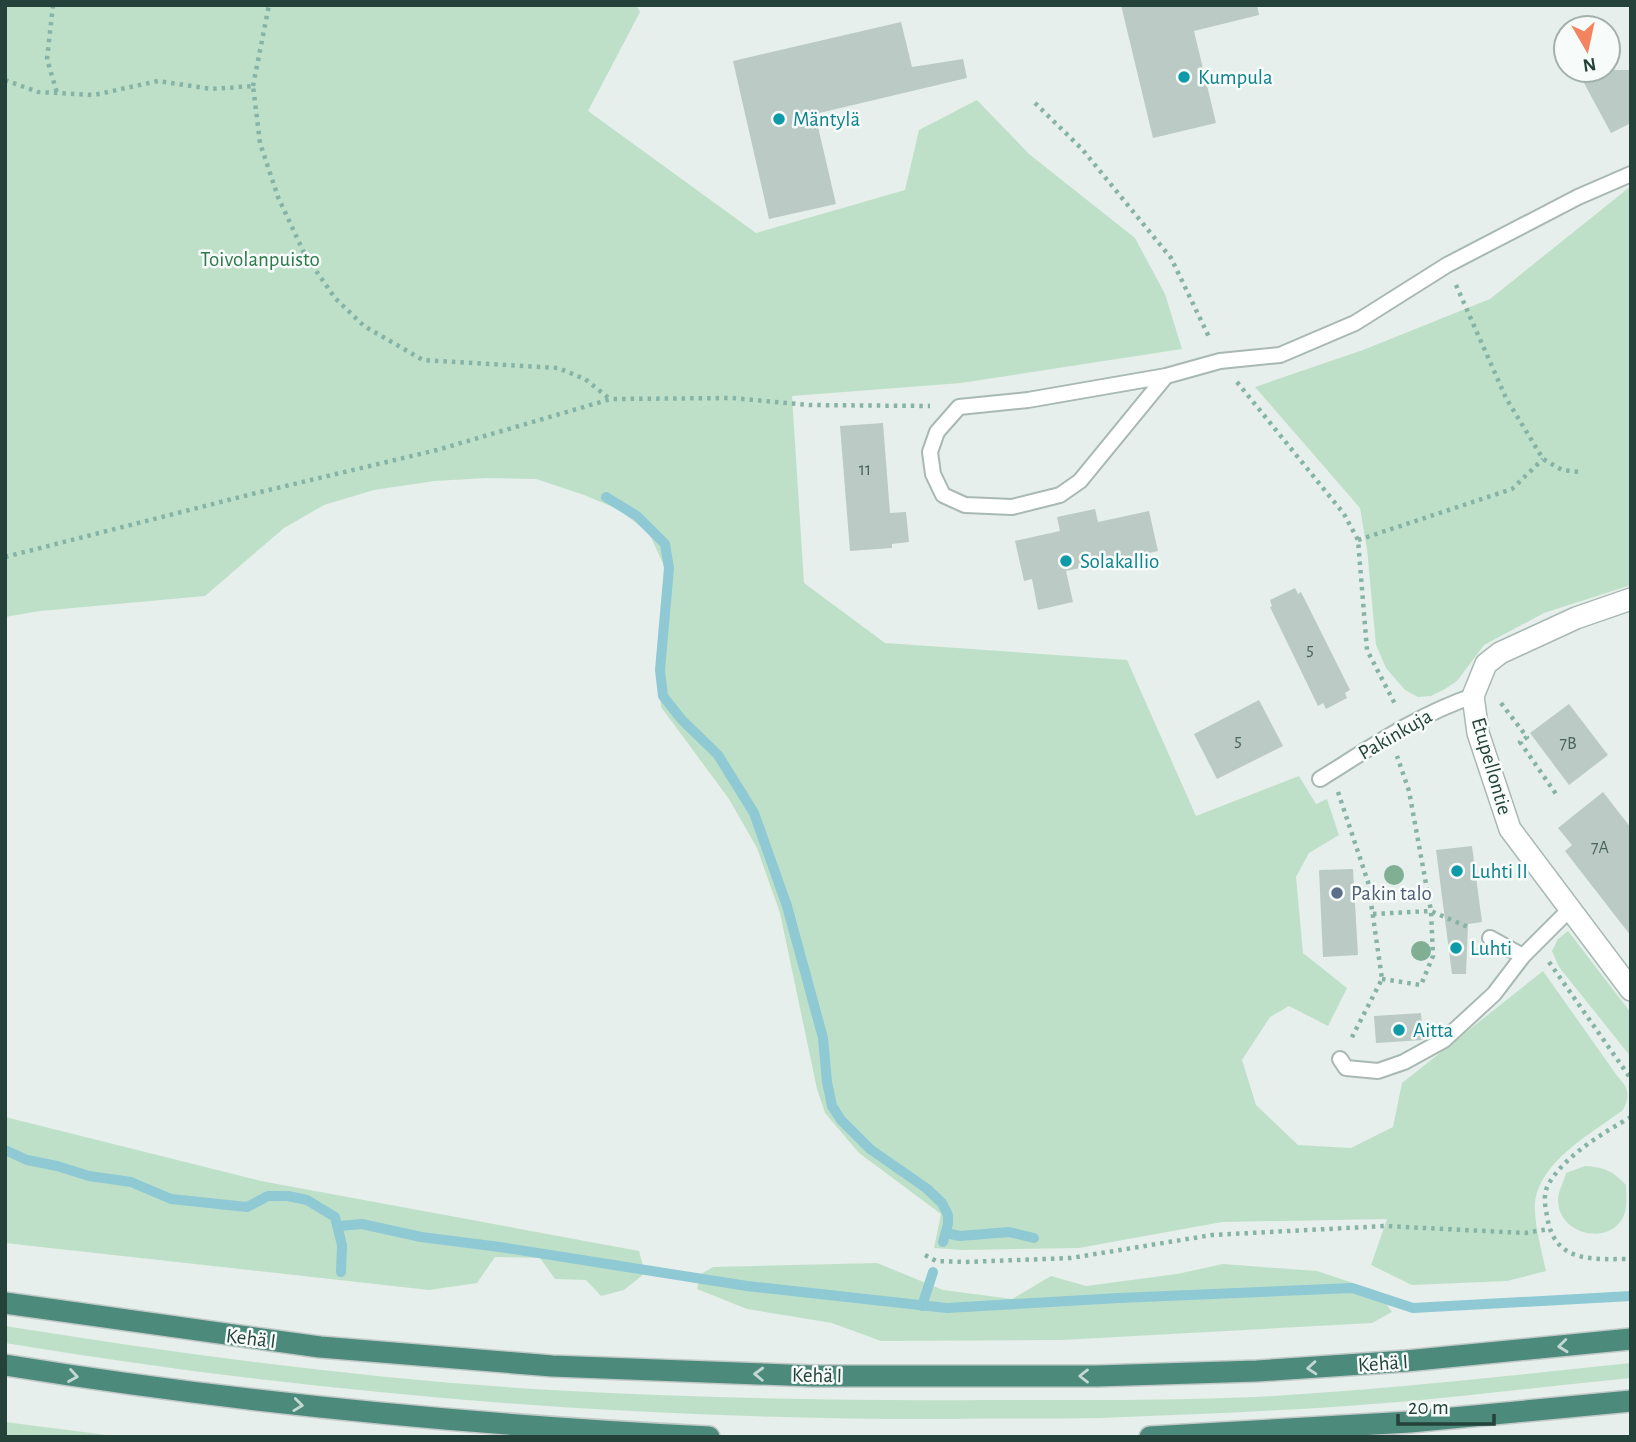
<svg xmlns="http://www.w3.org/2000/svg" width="1636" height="1442" viewBox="0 0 1636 1442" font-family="'Alegreya Sans',sans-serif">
<rect width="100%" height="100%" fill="#e6efeb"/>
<g fill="#bfe0c8">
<path d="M5,5H636L640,12L588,111L756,233L905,190L919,130L977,100L1029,154L1135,238L1165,294L1182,349L961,383L792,396L804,583L885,643L1127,660L1196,816L1299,776L1316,804L1327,799L1339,835L1309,853L1296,877L1303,953L1347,988L1328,1026L1289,1006L1270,1017L1242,1060L1256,1105L1298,1145L1351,1148L1393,1127L1402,1083L1543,971L1618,1077C1629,1088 1630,1096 1623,1110C1591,1134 1532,1165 1535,1212C1536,1231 1542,1252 1546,1271L1507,1281L1412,1285L1371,1265L1387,1219L1222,1222L1079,1248L963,1250L934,1248L941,1214L859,1153L825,1113L817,1089L780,913L757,848L729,799L661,707L658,670L667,572L649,533L618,509L584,495L536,479L487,478L434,481L374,490L324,505L284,528L205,596L40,611L5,617Z"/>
<path d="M1631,186V585L1544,613L1484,645L1457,681L1445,689L1431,696L1418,697L1405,690L1386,668L1376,645L1367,549L1360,508L1255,387L1363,350L1490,299Z"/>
<path d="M1568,931L1631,1013V1057L1559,967L1552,951L1558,939Z"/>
<path d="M5,1117L261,1181L639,1251L645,1273L624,1290L601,1296L586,1280L555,1279L540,1258L495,1257L477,1283L429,1290L5,1243Z"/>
<path d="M1585,1166C1604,1167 1613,1171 1626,1185C1626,1192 1627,1200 1626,1207C1621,1247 1559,1240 1558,1200C1558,1192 1564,1181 1566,1173Z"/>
<path d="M877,1263L943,1290L1012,1299L1051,1276L1086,1286L1177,1274L1223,1264L1317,1271L1377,1291L1392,1312L1372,1323L1062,1340L881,1341L832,1323L747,1309L697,1289L701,1274L713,1267Z"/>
<path d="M5,1326C186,1355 368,1379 551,1390C695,1398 840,1401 985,1400C1075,1400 1165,1401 1255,1397C1381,1390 1506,1376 1631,1363V1378C1557,1385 1484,1394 1411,1401C1307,1410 1203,1414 1100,1418C1050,1419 1001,1418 952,1419C635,1420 318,1395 5,1343Z"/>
<path d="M5,1422L122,1437H5Z"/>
</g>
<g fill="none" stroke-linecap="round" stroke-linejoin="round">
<g stroke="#8ec9d4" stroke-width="10">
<path d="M606,497L637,516L665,544L669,568L660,670L663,696L682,720L718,755L754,813L787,906L823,1038L827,1082L832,1106L841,1120L870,1149L926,1188L942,1203L948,1215V1224L943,1242"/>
<path d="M5,1150L27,1160L57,1166L89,1176L131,1182L171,1199L247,1207L268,1196H288L307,1200L335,1217L342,1245L341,1272"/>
<path d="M339,1226L362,1224L421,1237L500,1247L747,1286L947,1308L1119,1298L1352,1288L1413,1308L1631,1296"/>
<path d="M946,1233L960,1236L1009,1232L1034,1238"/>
<path d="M922,1306L933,1272"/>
</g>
</g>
<g fill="#bbcac4">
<path d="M1121,5H1257L1259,15L1194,31L1216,123L1153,138Z"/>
<path d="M901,22L912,67L963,59L967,78L815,114L836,204L769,219L733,61Z"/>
<path d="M1577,70H1631V123L1611,133Z"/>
<path d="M883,423L890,513L906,512L909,542L892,544V548L850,551L840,426Z"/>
<path d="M1095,509L1098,522L1149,511L1158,551L1066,571L1073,602L1038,610L1032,579L1024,581L1015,541L1060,531L1057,517Z"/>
<path d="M1295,588L1298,594L1301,592L1350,690L1345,693L1347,698L1326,709L1323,703L1318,706L1270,607L1272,606L1270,600Z"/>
<path d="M1259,700L1283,746L1217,779L1194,734Z"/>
<path d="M1569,704L1608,755L1569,785L1530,733Z"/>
<path d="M1603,792L1631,828V936L1565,851L1572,845L1558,828Z"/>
<path d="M1472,846L1482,922L1468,924L1466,974H1452L1436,850Z"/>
<path d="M1353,869L1358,955L1323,957L1319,870Z"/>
<path d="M1421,1013L1423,1040L1376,1043L1374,1016Z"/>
</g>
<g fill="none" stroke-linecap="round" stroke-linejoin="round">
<g stroke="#a8b8b2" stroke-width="18">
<g id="service">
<path d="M1166,376L1080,481L1060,495L1012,507L965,505L943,495L933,474L930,452L937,432L959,407L1028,400L1166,376L1220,361L1280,355L1355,323L1447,265L1578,197L1631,174"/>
<path d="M1320,779C1370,748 1417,715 1473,696"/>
<path d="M1490,938L1523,956"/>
<path d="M1340,1059L1346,1068L1378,1071L1404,1062L1444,1040L1494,994L1523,956L1569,910"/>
</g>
</g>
<g stroke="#a8b8b2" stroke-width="24">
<path id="minor" d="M1631,599L1576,618L1500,653L1486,664L1473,696L1478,733L1510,829L1631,990"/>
</g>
<g stroke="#c2cac8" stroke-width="24">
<g id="trunk">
<path d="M5,1303L320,1347L552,1366L813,1376H1097L1257,1371L1406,1361L1631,1339"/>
<path d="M5,1365C238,1403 473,1425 709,1437"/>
<path d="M1150,1437L1410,1422L1631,1401"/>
</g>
</g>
<g stroke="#86b3a5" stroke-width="4.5" stroke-dasharray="3.5 5" stroke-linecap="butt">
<path d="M53,5L47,59L57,93"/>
<path d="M5,80L38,92L94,95L158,81L211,89L253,86L260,143L278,197L305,255L335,298L364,326L423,360L558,368L585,379L610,399"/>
<path d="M253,86L269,5"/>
<path d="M1035,103L1082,149L1171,258L1210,339"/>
<path d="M1456,285L1506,398L1543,459L1562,470L1580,472"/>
<path d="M1237,382L1344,514L1358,540L1367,650L1396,706"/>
<path d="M1358,540L1512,489L1543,459"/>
<path d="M5,557L252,494L437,450L611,399L732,398L809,405L930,406"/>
<path d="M1501,703L1527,737L1520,742L1556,794"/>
<path d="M1338,792L1368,882L1382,979L1351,1039"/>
<path d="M1373,914L1431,911L1470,928"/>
<path d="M1549,962L1631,1079"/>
<path d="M1382,979L1421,985L1433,956L1431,911L1409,791L1397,756"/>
<path d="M1631,1117C1603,1133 1564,1156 1548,1185C1543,1195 1545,1206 1547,1216C1554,1264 1593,1259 1631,1259"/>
<path d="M925,1255L936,1261L965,1262L1071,1258L1212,1235L1385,1226L1525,1233L1549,1229"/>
</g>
<use href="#service" stroke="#fff" stroke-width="14"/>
<use href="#minor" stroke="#fff" stroke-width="21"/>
<use href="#trunk" stroke="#4c8a7c" stroke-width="21"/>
</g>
<g fill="#80af93">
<circle cx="1394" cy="875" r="10"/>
<circle cx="1421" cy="951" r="10"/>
</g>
<defs><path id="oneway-chevron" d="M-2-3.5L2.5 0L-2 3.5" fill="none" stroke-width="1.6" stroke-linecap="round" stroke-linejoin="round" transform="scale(1.75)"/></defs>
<g stroke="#c4d9d4">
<use href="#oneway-chevron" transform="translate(1563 1346) rotate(174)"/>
<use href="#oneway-chevron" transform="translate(1312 1368) rotate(176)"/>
<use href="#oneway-chevron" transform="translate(759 1374) rotate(-178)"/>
<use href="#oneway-chevron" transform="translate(73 1376) rotate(9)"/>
<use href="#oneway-chevron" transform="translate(1084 1376) rotate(-180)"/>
<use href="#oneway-chevron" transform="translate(298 1405) rotate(7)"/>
</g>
<g fill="#0f9aa8" stroke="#f7fbf9" stroke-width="2.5">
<circle cx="1184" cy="77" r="7"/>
<circle cx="779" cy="119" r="7"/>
<circle cx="1066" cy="561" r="7"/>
<circle cx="1457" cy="871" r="7"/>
<circle cx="1456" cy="948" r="7"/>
<circle cx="1399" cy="1030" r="7"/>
</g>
<circle fill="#5c6f8a" stroke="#f7fbf9" stroke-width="2.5" cx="1337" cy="893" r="7"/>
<g text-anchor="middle" stroke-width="5" stroke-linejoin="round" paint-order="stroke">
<g font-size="18" fill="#4a645c">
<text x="865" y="475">11</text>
<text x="1310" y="655">5</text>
<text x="1238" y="746">5</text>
<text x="1568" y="749">7B</text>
<text x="1600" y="853">7A</text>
</g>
<g font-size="21" fill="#0d838f" stroke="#f7fbf9" text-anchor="start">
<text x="1198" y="84">Kumpula</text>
<text x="793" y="126">Mäntylä</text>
<text x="1080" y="568">Solakallio</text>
<text x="1471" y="878">Luhti II</text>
<text x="1470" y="955">Luhti</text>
<text x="1413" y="1037">Aitta</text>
</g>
<g font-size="21" fill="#2d7a4b" stroke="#f7fbf9">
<text x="260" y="266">Toivolanpuisto</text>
</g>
<g font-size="21" fill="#24423a" stroke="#f7fbf9">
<text transform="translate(1395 734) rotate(-30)" y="7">Pakinkuja</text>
<text transform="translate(1492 766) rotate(74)" y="7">Etupellontie</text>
<text transform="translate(251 1338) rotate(7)" y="7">Kehä I</text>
<text transform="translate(1383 1363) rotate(-4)" y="7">Kehä I</text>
<text transform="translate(817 1375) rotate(1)" y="7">Kehä I</text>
</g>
<g font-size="21" fill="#4e5e75" stroke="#f7fbf9" text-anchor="start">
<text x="1351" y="900">Pakin talo</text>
</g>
</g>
<rect width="1636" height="1442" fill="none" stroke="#24423a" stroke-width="14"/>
<g transform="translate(1587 49) rotate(171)"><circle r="33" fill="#f7fbf9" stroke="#a3b1ad" stroke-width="2"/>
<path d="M0-5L12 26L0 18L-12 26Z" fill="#f4845f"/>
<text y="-10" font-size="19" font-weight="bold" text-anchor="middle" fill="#24423a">N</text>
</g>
<path d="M1398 1414v10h96v-10" fill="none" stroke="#24423a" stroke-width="3.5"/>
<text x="1408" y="1414" font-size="21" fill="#24423a" stroke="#f7fbf9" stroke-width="5" paint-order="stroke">20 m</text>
</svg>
